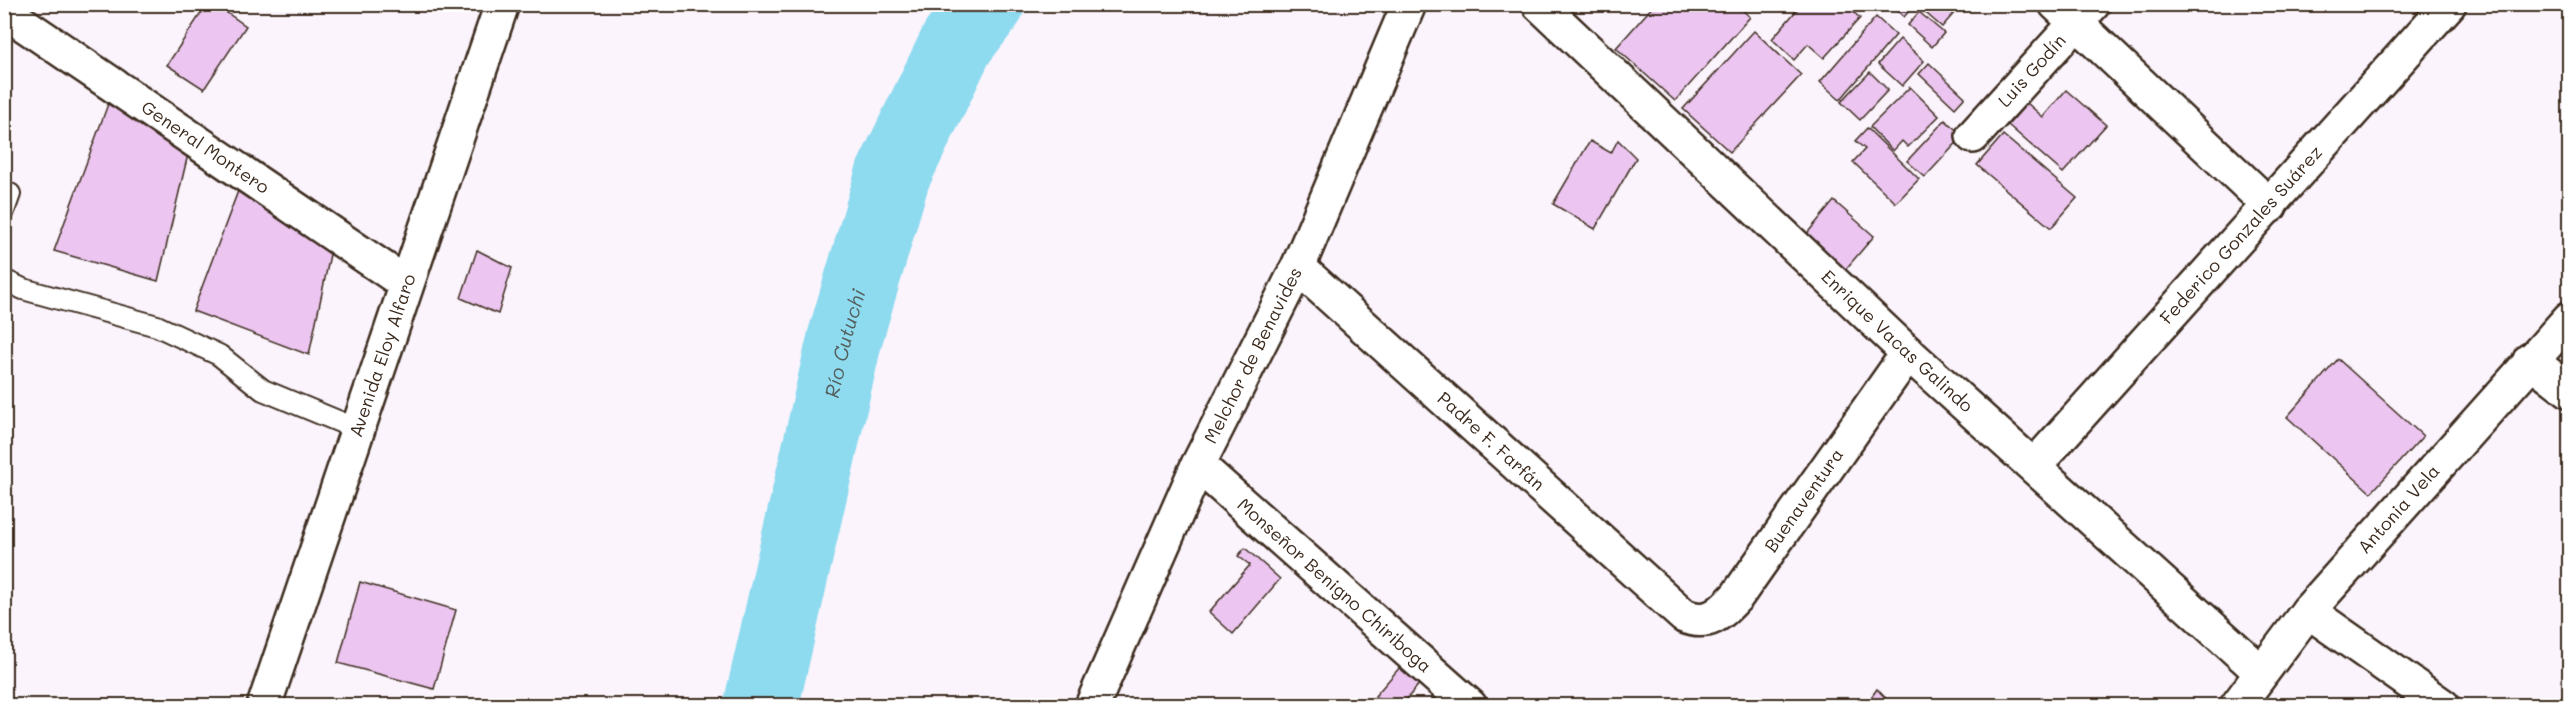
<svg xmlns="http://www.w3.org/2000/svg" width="2574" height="710" viewBox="0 0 2574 710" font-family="Mali,sans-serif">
<rect width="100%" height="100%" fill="#fbf4fc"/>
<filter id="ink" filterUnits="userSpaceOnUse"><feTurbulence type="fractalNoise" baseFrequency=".0167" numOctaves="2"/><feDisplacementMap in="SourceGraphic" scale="12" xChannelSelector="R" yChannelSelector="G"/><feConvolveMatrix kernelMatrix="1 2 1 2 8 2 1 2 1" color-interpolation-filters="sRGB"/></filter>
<g filter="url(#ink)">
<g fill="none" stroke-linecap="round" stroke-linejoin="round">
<path stroke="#8edaef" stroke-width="75" id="s1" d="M761,706L845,338L893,175L957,43L987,4"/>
</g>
<g fill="#ecc6f0" stroke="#3b2a1e" stroke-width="1.5">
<path d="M207,4H214L246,26L204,89L167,65Z"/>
<path d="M1655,4H1736L1750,17L1675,101L1616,48Z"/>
<path d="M1802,4H1844L1860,18L1824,58L1808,44L1794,60L1772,39Z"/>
<path d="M1890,4H1915L1904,17Z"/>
<path d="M1925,4H1962L1942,27L1921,9Z"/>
<path d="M1919,12L1944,33L1932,47L1908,25Z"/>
<path d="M1876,17L1896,35L1840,100L1820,82Z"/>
<path d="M1754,31L1801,75L1730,152L1683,109Z"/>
<path d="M1900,39L1924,61L1902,86L1878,64Z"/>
<path d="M1929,63L1965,97L1955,108L1919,74Z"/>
<path d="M1870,72L1888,90L1860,120L1841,102Z"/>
<path d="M1910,87L1939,116L1908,147L1902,141L1893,151L1870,127Z"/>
<path d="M2066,90L2106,125L2063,173L2008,125L2027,103L2043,117Z"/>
<path d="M108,104L189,150L158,281L54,251Z"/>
<path d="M1945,120L1963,136L1925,177L1907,161Z"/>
<path d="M1867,128L1919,179L1896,203L1853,162L1865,149L1855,141Z"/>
<path d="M2003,135L2077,198L2051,228L1977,165Z"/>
<path d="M1618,140L1636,158L1595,229L1553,204L1590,141L1611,153Z"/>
<path d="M241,183L332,245L309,355L193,311Z"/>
<path d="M1834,201L1874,236L1839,277L1799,243Z"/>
<path d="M477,250L512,268L498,314L461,298Z"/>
<path d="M2338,359L2423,436L2371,493L2287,417Z"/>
<path d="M1245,548L1280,579L1233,634L1209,612L1250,565L1238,556Z"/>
<path d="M360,582L456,610L434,689L338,663Z"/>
<path d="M1401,666L1420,683L1401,706H1385L1375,696Z"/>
<path d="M1877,689L1893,706H1865Z"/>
</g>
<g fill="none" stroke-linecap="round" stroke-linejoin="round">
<g stroke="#3b2a1e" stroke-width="24">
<g id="lane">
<path d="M4,211L10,194"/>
<path d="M4,280L23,289L157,326L219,355L263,390L357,429"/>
</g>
</g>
<g stroke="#3b2a1e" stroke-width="38">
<g id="street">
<path id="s2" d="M1539,4L1908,353L2261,672"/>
<path d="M2056,4L2270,206"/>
<path id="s3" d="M4,11L405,283"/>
<path id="s4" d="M1973,136L2093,4"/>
<path id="s5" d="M1298,267L1684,616C1709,626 1720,614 1737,596L1908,353"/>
<path d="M2530,360L2570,391"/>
<path id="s6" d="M1198,465L1470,706"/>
<path id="s7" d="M2035,465L2449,4"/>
<path d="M2308,611L2443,706"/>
<path id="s8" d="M1092,706L1198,465L1298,267L1409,4"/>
<path id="s9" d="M2237,706L2308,611L2570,318"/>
</g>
</g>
<g stroke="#3b2a1e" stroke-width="38">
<g id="primary">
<path id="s10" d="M264,706L502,4"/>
</g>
</g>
<use href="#lane" stroke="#fff" stroke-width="20"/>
<use href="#street" stroke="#fff" stroke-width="33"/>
<use href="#primary" stroke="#fff" stroke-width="33"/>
</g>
</g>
<g text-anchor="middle" stroke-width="6" stroke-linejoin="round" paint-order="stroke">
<g font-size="18" fill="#3b2a1e" stroke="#fff">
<text dy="6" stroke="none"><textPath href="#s4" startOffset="88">Luis Godín</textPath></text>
<text dy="6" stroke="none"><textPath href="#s3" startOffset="243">General Montero</textPath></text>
<text dy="6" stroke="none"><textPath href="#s7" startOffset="309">Federico Gonzales Suárez</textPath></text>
<text dy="6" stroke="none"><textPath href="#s2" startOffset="492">Enrique Vacas Galindo</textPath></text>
<text dy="6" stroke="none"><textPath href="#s10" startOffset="370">Avenida Eloy Alfaro</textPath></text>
<text dy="6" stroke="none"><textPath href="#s8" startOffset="386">Melchor de Benavides</textPath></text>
<text dy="6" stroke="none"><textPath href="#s5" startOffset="260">Padre F. Farfán</textPath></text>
<text dy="6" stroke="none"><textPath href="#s5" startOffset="699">Buenaventura</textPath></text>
<text dy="6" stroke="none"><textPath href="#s9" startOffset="255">Antonia Vela</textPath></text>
<text dy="6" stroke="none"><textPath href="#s6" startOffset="182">Monseñor Benigno Chiriboga</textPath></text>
</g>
<g font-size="20" font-style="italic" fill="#545f5d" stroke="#fff">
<text dy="7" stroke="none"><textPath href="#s1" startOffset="372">Río Cutuchi</textPath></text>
</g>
</g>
<rect width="2574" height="710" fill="none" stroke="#fff" stroke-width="24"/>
<rect x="12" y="12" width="2550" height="686" fill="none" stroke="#3b2a1e" stroke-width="2" filter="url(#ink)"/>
</svg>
